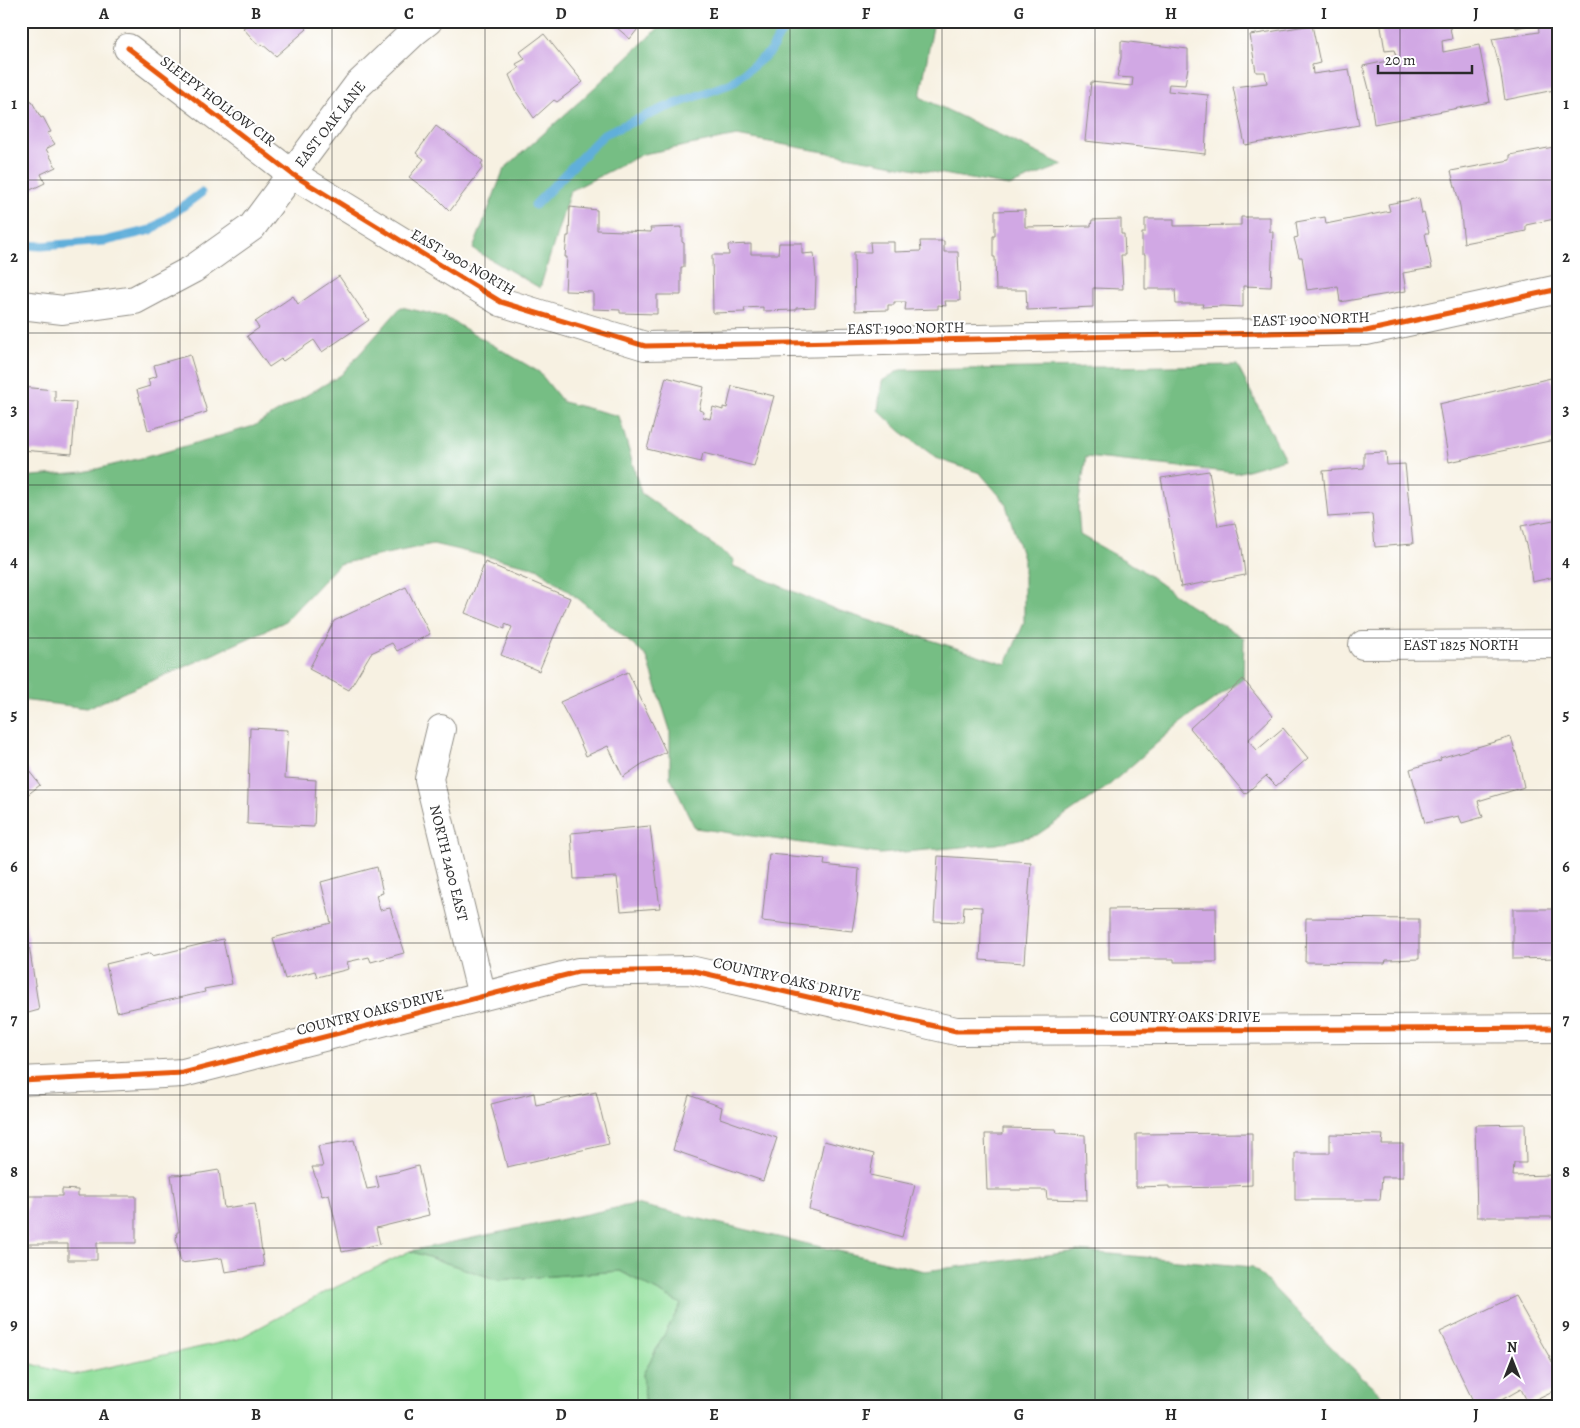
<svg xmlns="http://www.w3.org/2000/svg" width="1580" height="1428" viewBox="0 0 1580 1428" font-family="Alegreya,serif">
<rect width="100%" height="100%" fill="#fff"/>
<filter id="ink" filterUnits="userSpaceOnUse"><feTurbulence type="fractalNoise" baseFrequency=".02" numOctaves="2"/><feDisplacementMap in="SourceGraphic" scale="10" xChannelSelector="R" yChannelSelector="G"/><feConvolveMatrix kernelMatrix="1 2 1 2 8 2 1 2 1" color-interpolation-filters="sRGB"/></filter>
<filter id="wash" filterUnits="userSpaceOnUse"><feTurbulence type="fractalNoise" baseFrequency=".0096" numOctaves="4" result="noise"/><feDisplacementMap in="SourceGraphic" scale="20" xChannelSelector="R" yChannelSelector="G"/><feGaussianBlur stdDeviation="1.12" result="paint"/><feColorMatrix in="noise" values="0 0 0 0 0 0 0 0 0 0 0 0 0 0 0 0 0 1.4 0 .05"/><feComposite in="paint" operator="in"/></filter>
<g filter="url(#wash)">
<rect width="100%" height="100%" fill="#f7f1e2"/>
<path fill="#93e09d" stroke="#5f8664" d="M410,1251L498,1280L620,1271L681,1304L643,1374L646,1407H21V1361L72,1375L238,1339L324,1293Z"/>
<g fill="#76be84" stroke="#507458">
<path d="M666,21H934L920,97L1063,165L1009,186L737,136L643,154L570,191L540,288L473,249L504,169L580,101Z"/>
<path d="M401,307L445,317L539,372L563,402L619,416L641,493L734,560L733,566L837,610L1006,664L1024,623V562L1005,502L980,473L938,459L900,431L878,410L882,381L900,370L1237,365L1285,459L1237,473L1086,457L1078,507L1080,535L1140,569L1192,607L1244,638L1243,679L1180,723L1107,787L1037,835L997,844L880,854L695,828L670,777V730L647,657L584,603L537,568L433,544L339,564L284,622L196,662L87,708L21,700V477L84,472L158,454L254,426L341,375Z"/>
<path d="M635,1204L925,1271L1078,1251L1253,1267L1344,1360L1395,1407H646L643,1374L681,1304L620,1271L498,1280L410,1251Z"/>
</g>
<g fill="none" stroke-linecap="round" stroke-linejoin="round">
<g stroke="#60afda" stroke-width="9">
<path d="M535,205L604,134L662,109L732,83L770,52L788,21"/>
<path d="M21,245L42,246L105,241L151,230L201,193"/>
</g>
</g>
<g id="blocks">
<g fill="#d1a8e4">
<path d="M241,21H304L302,24L307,29L276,56L262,44L259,46L243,28L246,26Z"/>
<path d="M609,21H644L630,39Z"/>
<path d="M1380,21H1449L1452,39L1442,41L1443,52L1479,45L1490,102L1374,124L1370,93L1363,66L1397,59L1394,50L1385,51Z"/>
<path d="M1515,21H1559V89L1505,100L1500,68L1492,39L1539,32L1538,23L1516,28Z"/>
<path d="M1312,25L1320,63L1312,65L1313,74L1349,69L1359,125L1245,145L1233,87L1267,83L1265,72H1256L1250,35Z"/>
<path d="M544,34L583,82L557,102L554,100L534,118L517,93L509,75L519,68L516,64L525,59L520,52Z"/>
<path d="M1121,41L1188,49V67L1185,85L1169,84L1168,91L1208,95L1205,154L1085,141L1091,82L1132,86L1133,78L1117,77L1121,58Z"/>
<path d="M31,100L41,118L43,117L51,132L47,133L55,144L46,149L56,167L41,174L45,183L26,192L21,183V104Z"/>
<path d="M436,126L483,161L481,164L483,167L450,211L436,197L409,177L424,159L416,153Z"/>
<path d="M1559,146V218L1526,225V231L1464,243L1460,206L1451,171L1510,160V155Z"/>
<path d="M1419,198L1422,214L1424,213L1429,233H1425L1432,268L1403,273L1406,291L1340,302L1338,286L1307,290L1302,257H1299L1294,238L1298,237L1296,222L1325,217L1326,224L1390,211L1388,204Z"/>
<path d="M570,207L597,210V230L651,232L650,228L682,227V242L684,243V267H681V295H657V314L620,313V310L593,309V292L565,291L567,257H565L567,236H569Z"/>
<path d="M1025,210V227L1091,226L1092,220L1121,219V234H1124L1125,255H1121L1123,289L1093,288V307L1027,310L1026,290H996L995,257H993V236H995V211Z"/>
<path d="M1241,217H1270V232H1273L1271,287L1243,286V307L1223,306L1202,307L1203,304H1176L1175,289H1145V254H1142V233H1145V219H1174V226L1241,225Z"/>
<path d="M920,241H944V252H958L960,301H945L946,306L938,305V309L905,310L906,302H894V305H888V310L855,311L854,252H871L870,242H894V252L921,251Z"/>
<path d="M779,243H802V254L814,253L816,277L815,307L796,308V310L763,311V307L744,308L745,312L713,313L712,255H729L728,245L751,244V254H778Z"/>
<path d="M339,276L369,320L322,352L314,340L283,361L281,359L269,367L247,336L259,328L255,322L293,296L298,304Z"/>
<path d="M190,355L207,412L148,430L137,390L150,386L148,379L157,376L154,365Z"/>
<path d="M666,377L704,387L699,410L704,412L703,417L710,419L713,407L723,410V407L727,408L732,386L774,396L754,466L703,453L701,462L647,449Z"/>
<path d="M1551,378L1559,402V439L1449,462L1439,404Z"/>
<path d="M21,387L55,390V401L76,402L72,454L21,450Z"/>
<path d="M1386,452L1387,465L1405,464L1413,544L1375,547L1372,514L1328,517L1323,471L1364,468V453Z"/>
<path d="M1209,471L1218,526L1235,523L1242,549L1245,575L1181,587L1161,478Z"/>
<path d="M1559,519V576L1532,582L1528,553L1521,526Z"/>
<path d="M485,562L570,598L539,671L501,655L512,627L505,624V629L465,613Z"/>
<path d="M406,587L430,634L397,651L392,643L371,653L349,690L309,669L334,621Z"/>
<path d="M628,672L666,752L642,764L623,777L608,746L586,756L574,728L560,702Z"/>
<path d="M1243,679L1273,716L1248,740L1257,750L1283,728L1308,758L1276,786L1266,776L1245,794L1190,728Z"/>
<path d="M250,728L288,730L285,778L316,780L314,827L247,824Z"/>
<path d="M1511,737L1519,763L1524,787L1478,801L1483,817L1462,823L1459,816L1425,823L1410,769L1441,760L1440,758Z"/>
<path d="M21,761L40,785L21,800Z"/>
<path d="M650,826L660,908L621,911L617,877L574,879L571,833Z"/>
<path d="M769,854L825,859L824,865L859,869L857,902L852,931L762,921Z"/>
<path d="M938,856L1031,862L1024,963L980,960L982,907L964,906L963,922L934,921Z"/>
<path d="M377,867L383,893L376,895L380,910L390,908L404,953L371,962L369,957L347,962L349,969L317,977L315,971L285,979L273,938L331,923L321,882Z"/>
<path d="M21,900H22L39,1010L21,1015Z"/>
<path d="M1216,908L1217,962H1174V959H1109V909Z"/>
<path d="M1513,909H1559V958L1513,959Z"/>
<path d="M1306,918L1419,919V959L1386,960L1385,963L1305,962Z"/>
<path d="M223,939L232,984L204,989L205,992L117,1012L106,964L151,953L152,956Z"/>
<path d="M596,1092L609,1144L507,1167L491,1104L534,1093L536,1105Z"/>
<path d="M689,1095L722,1107L720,1118L777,1138L763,1181L673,1150Z"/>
<path d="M1525,1124L1526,1163H1514L1513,1176L1554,1175L1556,1217H1477L1475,1125Z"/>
<path d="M1003,1128L1056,1129L1057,1133L1085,1135L1087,1200L1047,1199L1046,1190H987L985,1134H1003Z"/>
<path d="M1252,1133V1185L1229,1186V1187L1169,1188V1186L1136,1187V1134Z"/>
<path d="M1330,1134L1383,1135L1382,1144H1403V1177H1382L1380,1200H1295V1153H1330Z"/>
<path d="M354,1140L367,1189L379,1187L376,1176L397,1172L418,1166L429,1215L376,1228L380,1244L342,1252L329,1194L322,1196L312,1167H323L318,1146Z"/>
<path d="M824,1141L874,1154L870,1175L915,1185L902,1237L809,1209Z"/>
<path d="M219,1170L224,1208L255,1204L264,1266L225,1272L222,1258L181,1263L176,1240L177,1232H179L171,1175L195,1174Z"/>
<path d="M62,1189L78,1190V1196H136V1243H97V1260H68V1244H27L26,1220L28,1196H62Z"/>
<path d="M1515,1296L1559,1374V1388L1528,1403L1521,1389L1489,1407H1476L1440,1332Z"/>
</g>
</g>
</g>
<g filter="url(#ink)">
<use href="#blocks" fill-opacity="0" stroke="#918e86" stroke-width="1"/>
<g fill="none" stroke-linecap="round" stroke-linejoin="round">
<g stroke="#918e86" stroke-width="30">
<g id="minor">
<path d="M128,48L292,174L501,302L645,346L1366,331L1559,289"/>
<path d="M21,305L63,310L135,300L193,269L252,227L357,86L414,32L428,21"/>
<path d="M1363,645L1559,644"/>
<path d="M441,729L429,779L482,996"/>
<path d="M21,1081L183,1073L578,972L690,970L956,1031L1559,1028"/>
</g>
</g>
<use href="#minor" stroke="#fff" stroke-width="28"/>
<g stroke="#fff" stroke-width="8">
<g id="cycleway">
<path d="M128,48L292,174L501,302L645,346L1366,331L1559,289"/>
<path d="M21,1081L183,1073L578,972L690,970L956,1031L1559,1028"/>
</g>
</g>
<use href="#cycleway" stroke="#e8590c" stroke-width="5"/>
</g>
</g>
<path fill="none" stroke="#2b2b2b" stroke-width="1" stroke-opacity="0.55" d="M180,21V1407M332,21V1407M485,21V1407M638,21V1407M790,21V1407M942,21V1407M1095,21V1407M1248,21V1407M1400,21V1407M21,180H1559M21,333H1559M21,485H1559M21,638H1559M21,790H1559M21,943H1559M21,1095H1559M21,1248H1559"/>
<g text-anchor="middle" stroke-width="4" stroke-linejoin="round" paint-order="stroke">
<g font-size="15" fill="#2b2b2b" stroke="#fff">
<text transform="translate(218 101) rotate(37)" y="5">SLEEPY HOLLOW CIR</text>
<text transform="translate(330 124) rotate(-52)" y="5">EAST OAK LANE</text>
<text transform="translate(463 262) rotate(30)" y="5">EAST 1900 NORTH</text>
<text transform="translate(1311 319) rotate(-2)" y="5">EAST 1900 NORTH</text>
<text transform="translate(906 328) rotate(-1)" y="5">EAST 1900 NORTH</text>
<text x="1461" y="650">EAST 1825 NORTH</text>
<text transform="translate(449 863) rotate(76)" y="5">NORTH 2400 EAST</text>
<text transform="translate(787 979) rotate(13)" y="5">COUNTRY OAKS DRIVE</text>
<text transform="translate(370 1012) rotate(-14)" y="5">COUNTRY OAKS DRIVE</text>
<text x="1185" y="1022">COUNTRY OAKS DRIVE</text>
</g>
</g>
<rect width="1580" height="1428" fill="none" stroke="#fff" stroke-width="55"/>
<g transform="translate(1512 1360)" stroke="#ffffff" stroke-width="4" paint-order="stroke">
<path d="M0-4L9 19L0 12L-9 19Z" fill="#2b2b2b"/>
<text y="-8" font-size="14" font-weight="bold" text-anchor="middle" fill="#2b2b2b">N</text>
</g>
<path d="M1378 65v8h94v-8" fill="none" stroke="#2b2b2b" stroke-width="2.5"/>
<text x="1385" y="65" font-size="15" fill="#2b2b2b" stroke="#ffffff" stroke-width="4" paint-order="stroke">20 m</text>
<rect x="28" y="28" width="1524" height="1372" fill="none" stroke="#2b2b2b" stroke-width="2"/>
<g font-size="16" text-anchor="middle" font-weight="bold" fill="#2b2b2b">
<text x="104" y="19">A</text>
<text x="256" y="19">B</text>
<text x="409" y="19">C</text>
<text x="561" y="19">D</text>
<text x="714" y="19">E</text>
<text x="866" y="19">F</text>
<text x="1019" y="19">G</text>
<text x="1171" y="19">H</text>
<text x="1324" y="19">I</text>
<text x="1476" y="19">J</text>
<text x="14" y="109">1</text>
<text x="1566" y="109">1</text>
<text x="14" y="262">2</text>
<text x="1566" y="262">2</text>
<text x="14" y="415">3</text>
<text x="1566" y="415">3</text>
<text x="14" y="567">4</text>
<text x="1566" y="567">4</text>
<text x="14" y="720">5</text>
<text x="1566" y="720">5</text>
<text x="14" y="872">6</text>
<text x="1566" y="872">6</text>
<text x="14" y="1025">7</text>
<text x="1566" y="1025">7</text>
<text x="14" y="1177">8</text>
<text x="1566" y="1177">8</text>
<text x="14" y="1330">9</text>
<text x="1566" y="1330">9</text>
<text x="104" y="1420">A</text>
<text x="256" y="1420">B</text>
<text x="409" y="1420">C</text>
<text x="561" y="1420">D</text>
<text x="714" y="1420">E</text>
<text x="866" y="1420">F</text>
<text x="1019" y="1420">G</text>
<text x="1171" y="1420">H</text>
<text x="1324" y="1420">I</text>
<text x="1476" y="1420">J</text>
</g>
</svg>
